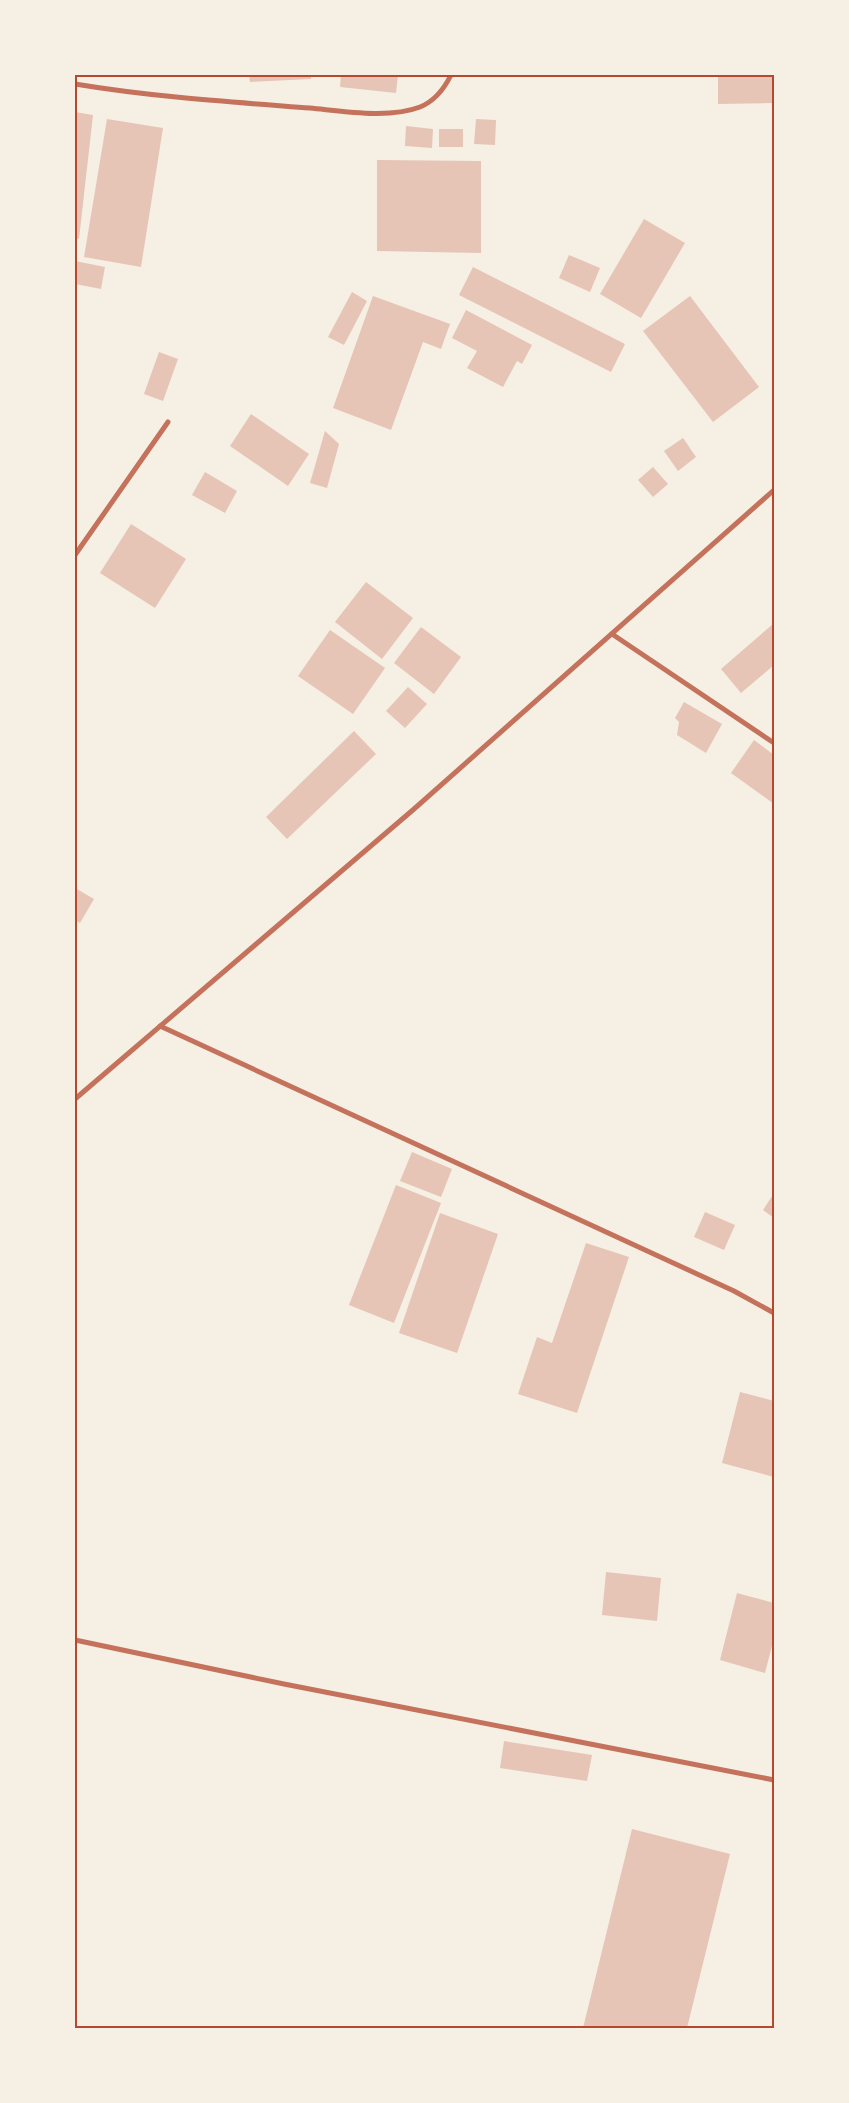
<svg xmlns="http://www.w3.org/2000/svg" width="849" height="2103" viewBox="0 0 849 2103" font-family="Ubuntu,sans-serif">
<rect width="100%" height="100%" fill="#f6efe4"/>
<g fill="#e6c5b7">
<path d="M249,75H311V79L250,82Z"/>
<path d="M341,75H398L396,93L340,87Z"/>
<path d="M718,75H774V103L718,104Z"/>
<path d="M75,112L93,115L79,239L75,238Z"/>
<path d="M107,119L163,128L141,267L84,257Z"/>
<path d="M476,119L496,120L495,145L474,144Z"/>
<path d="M406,126L433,129L432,148L405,146Z"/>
<rect x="439" y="129" width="24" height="18"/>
<path d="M377,160L481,161V253L377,251Z"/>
<path d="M644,219L685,243L641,318L600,294Z"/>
<path d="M569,255L600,268L590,292L559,278Z"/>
<path d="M75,261L105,267L101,289L75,284Z"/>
<path d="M473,267L625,344L611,372L459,295Z"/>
<path d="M352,292L367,301L344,345L328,337Z"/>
<path d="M373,296L450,324L441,349L423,342L391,430L333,408Z"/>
<path d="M690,296L759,387L713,422L643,331Z"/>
<path d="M466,310L532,345L522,364L517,361L503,387L467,368L477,351L452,338Z"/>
<path d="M159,352L178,359L163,401L144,394Z"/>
<path d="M251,414L309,454L288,486L230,446Z"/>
<path d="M325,431L339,444L327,488L310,483Z"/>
<path d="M683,438L696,457L678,471L664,451Z"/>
<path d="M653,467L668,484L653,497L638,480Z"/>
<path d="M205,472L237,491L225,513L192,495Z"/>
<path d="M131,524L186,559L155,608L100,573Z"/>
<path d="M366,582L413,618L382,659L335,622Z"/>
<path d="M774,623V665L741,693L721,669Z"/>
<path d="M421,627L461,657L434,694L394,663Z"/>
<path d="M330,630L385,668L353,714L298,676Z"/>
<path d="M408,687L427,704L405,728L386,711Z"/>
<path d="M684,702L722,724L706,753L677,735L679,722L675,718Z"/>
<path d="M354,731L376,754L287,839L266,817Z"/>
<path d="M754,740L774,755V804L731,773Z"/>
<path d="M75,888L94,899L80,923L75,920Z"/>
<path d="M412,1152L452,1169L441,1197L400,1181Z"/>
<path d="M396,1185L441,1203L394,1323L349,1305Z"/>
<path d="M774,1193V1218L763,1210Z"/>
<path d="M705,1212L735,1225L724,1250L694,1237Z"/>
<path d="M440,1213L498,1234L457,1353L399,1333Z"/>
<path d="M586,1243L629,1257L577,1413L518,1394L537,1337L552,1343Z"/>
<path d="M740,1392L774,1401V1477L722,1463Z"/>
<path d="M606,1572L661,1578L657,1621L602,1615Z"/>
<path d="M737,1593L774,1603V1642H773L765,1673L720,1660Z"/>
<path d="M504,1741L592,1755L587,1781L500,1768Z"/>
<path d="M632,1829L730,1854L687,2028H583Z"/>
</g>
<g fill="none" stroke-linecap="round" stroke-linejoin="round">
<g stroke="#c5725c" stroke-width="5">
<path d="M75,84C153,97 232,102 310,108C342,111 389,119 420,107C435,101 444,89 451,75"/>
<path d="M75,555L168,422"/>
<path d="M612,634L774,743"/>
<path d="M160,1026L734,1291L774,1313"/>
<path d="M75,1099L414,809L774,490"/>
<path d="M75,1640L284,1684L774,1780"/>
</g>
</g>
<rect width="849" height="2103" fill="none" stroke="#f6efe4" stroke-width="152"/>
<rect x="76" y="76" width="697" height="1951" fill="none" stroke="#b5482f" stroke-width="2"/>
</svg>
